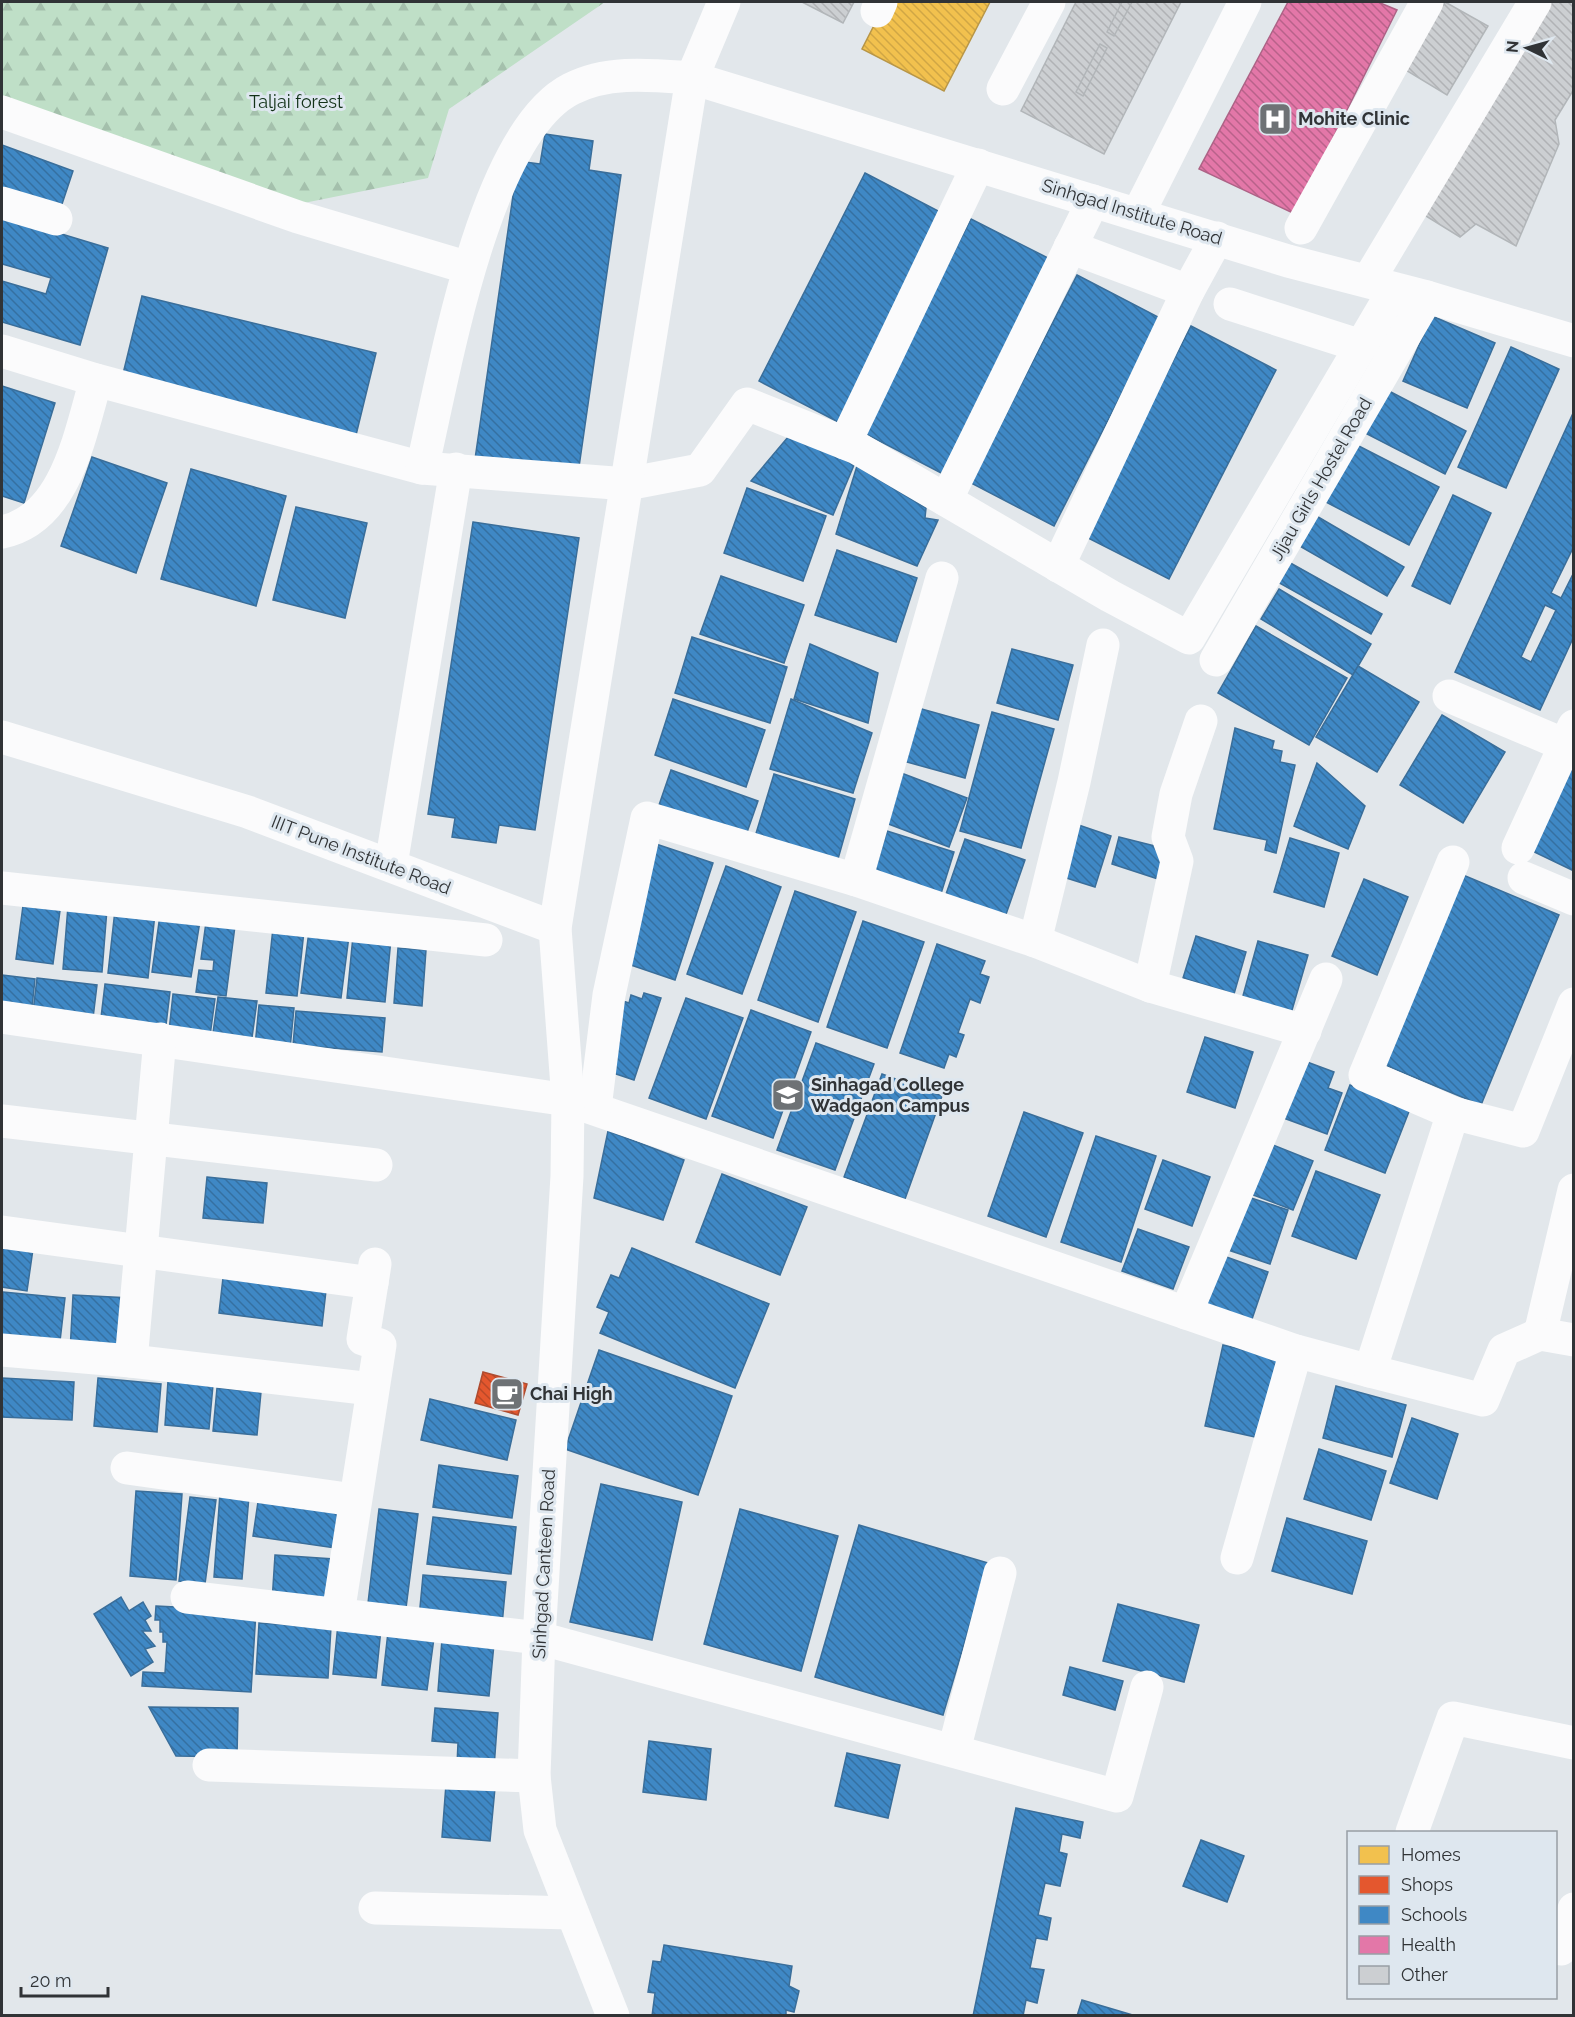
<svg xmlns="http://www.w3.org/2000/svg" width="1575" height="2017" viewBox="0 0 1575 2017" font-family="Raleway,sans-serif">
<defs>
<pattern id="forest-firs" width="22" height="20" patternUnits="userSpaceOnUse" patternTransform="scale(1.5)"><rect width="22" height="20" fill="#bfdfc7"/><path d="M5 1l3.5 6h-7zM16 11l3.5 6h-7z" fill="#a4c0ac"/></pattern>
<pattern id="homes-back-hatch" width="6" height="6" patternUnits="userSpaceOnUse" patternTransform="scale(1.5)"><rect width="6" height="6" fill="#f2c14e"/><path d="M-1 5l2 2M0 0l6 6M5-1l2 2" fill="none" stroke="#d0a645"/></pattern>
<pattern id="shops-back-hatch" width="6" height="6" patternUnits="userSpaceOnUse" patternTransform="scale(1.5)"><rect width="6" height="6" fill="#e4572e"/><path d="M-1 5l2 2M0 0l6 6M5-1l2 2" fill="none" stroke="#b94928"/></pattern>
<pattern id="schools-back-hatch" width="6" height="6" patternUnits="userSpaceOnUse" patternTransform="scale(1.5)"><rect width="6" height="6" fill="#3f88c5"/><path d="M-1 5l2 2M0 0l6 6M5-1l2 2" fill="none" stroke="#3570a1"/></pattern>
<pattern id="health-back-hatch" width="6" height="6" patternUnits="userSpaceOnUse" patternTransform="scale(1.5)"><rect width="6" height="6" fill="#e377a8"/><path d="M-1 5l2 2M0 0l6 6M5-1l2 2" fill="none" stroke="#b8628a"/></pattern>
<pattern id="building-back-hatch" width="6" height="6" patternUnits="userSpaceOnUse" patternTransform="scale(1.5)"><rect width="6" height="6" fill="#cccfd2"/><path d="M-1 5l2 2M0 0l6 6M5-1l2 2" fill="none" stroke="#b0b2b5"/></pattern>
</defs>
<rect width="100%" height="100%" fill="#e2e7eb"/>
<path fill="url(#forest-firs)" d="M2,2H605L449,109L428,178L289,206L2,95Z"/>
<path fill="url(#homes-back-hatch)" stroke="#b89647" stroke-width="1.5" d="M886,2H990L944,91L862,49Z"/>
<path fill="url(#shops-back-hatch)" stroke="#ae4c30" stroke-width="1.5" d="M483,1372L527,1384L518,1415L475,1403Z"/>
<g fill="url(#schools-back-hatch)" stroke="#3a6e9a" stroke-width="1.5" fill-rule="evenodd">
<path d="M545,134L593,141L589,170L621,175L578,474L475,459L518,161L540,164Z"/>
<path d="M2,145L73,171L58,216L2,199Z"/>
<path d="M865,173L946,215L840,423L759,381Z"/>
<path d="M2,216L108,248L80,345L2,322V281L46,294L51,278L2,264Z"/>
<path d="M971,219L1052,260L943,474L862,432Z"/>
<path d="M1077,275L1160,318L1054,526L971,483Z"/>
<path d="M142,296L376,353L356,435L122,378Z"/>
<path d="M1432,316L1495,343L1467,408L1403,381Z"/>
<path d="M1191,326L1276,370L1169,579L1084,536Z"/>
<path d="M1511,347L1559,369L1506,488L1458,467Z"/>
<path d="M2,386L55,403L24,503L2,496Z"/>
<path d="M1387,390L1466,431L1445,474L1365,433Z"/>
<path d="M1574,411V546L1551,593L1561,598L1574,572V636L1540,710L1455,672ZM1545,605L1556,610L1531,662L1521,657Z"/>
<path d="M794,430L854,465L833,515L751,481Z"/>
<path d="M1349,441L1439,487L1409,545L1320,499Z"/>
<path d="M92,457L167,483L136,573L61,546Z"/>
<path d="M857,466L926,508L925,518L938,520L917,566L836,534Z"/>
<path d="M191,469L286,496L256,606L161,579Z"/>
<path d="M747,488L826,516L803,581L724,553Z"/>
<path d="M1453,495L1491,513L1450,604L1412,586Z"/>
<path d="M296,507L367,523L345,618L273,600Z"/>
<path d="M1313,514L1404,567L1387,596L1296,544Z"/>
<path d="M473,522L579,538L535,830L499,825L496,843L452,837L455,818L428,814Z"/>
<path d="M837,550L917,578L896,642L815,615Z"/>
<path d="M1285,560L1382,614L1371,634L1274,580Z"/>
<path d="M721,576L804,605L784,663L700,634Z"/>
<path d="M1279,589L1371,644L1353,675L1261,619Z"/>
<path d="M1256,626L1347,678L1309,745L1218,693Z"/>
<path d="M692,637L787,667L770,723L675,693Z"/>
<path d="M810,644L878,673L868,723L794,699Z"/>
<path d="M1012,649L1073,665L1058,720L997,703Z"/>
<path d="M1358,666L1419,702L1377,772L1316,737Z"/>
<path d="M673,699L765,730L746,787L655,755Z"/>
<path d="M791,699L872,733L853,793L770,769Z"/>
<path d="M911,706L979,725L965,778L896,759Z"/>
<path d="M992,712L1054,729L1021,848L960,831Z"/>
<path d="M1442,715L1505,752L1463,823L1400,785Z"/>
<path d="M1235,728L1274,741L1272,749L1282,751L1280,762L1295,765L1276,853L1265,850L1267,840L1214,829Z"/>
<path d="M1574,758V871L1530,850Z"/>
<path d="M1317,763L1365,806L1348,849L1294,826Z"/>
<path d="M671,770L758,801L745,838L658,808Z"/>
<path d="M896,771L967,798L949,847L878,820Z"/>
<path d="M774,774L855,799L836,866L754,840Z"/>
<path d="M1061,819L1111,836L1095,887L1044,871Z"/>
<path d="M887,831L954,852L939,900L872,879Z"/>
<path d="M1119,837L1167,849L1158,879L1112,864Z"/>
<path d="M1290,838L1339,853L1324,907L1274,892Z"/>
<path d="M965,839L1025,860L1004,920L944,900Z"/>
<path d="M656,844L713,863L675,980L619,961Z"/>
<path d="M726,866L781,887L742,994L687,974Z"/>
<path d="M1463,875L1559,915L1481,1105L1385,1065Z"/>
<path d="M1364,879L1408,897L1377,975L1332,956Z"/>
<path d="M795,891L856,912L818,1022L758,1000Z"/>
<path d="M24,898L61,903L53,964L16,959Z"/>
<path d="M68,906L107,909L102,972L63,969Z"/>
<path d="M115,910L155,914L148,978L108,973Z"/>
<path d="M160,915L200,921L191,977L152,972Z"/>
<path d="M863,921L924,942L887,1048L827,1027Z"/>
<path d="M206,922L235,926L226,996L196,992L199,970L213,971L214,960L201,959Z"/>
<path d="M273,928L304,931L297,996L266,993Z"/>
<path d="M309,931L349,936L341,998L301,993Z"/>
<path d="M353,936L391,939L385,1002L347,998Z"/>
<path d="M1196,936L1246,952L1234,994L1183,978Z"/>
<path d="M1258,941L1308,955L1290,1017L1241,1003Z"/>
<path d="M937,944L985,961L980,974L989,977L980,1003L970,999L958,1033L964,1035L956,1057L949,1054L944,1068L900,1053Z"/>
<path d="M398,948L426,950L422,1006L394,1003Z"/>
<path d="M2,975L35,979L31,1017L2,1013Z"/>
<path d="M37,978L97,985L93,1018L33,1012Z"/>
<path d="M105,984L170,992L165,1033L100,1026Z"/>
<path d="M644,993L661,998L634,1080L604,1070L620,1000L629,1003L631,995L642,999Z"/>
<path d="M173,994L215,999L210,1036L169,1031Z"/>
<path d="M218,997L257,1001L251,1045L212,1040Z"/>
<path d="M686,998L743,1018L706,1119L649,1098Z"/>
<path d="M259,1005L294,1008L290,1049L255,1046Z"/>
<path d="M751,1010L811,1032L773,1138L712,1116Z"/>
<path d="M296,1011L385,1018L382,1052L293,1045Z"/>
<path d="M1205,1037L1253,1052L1235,1108L1187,1092Z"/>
<path d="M816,1043L874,1064L835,1170L777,1150Z"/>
<path d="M1299,1059L1334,1072L1328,1088L1342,1093L1327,1134L1278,1116Z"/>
<path d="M882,1074L942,1096L905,1199L844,1177Z"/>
<path d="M1350,1085L1410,1109L1385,1173L1325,1150Z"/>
<path d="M1024,1112L1083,1133L1046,1237L988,1216Z"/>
<path d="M608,1131L684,1160L663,1220L594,1198Z"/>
<path d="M1096,1136L1156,1156L1121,1262L1061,1242Z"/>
<path d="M1268,1143L1313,1161L1293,1210L1248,1193Z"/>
<path d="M1163,1160L1210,1177L1192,1226L1145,1209Z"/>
<path d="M1316,1171L1380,1195L1356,1259L1292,1236Z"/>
<path d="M722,1174L807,1207L780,1275L696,1242Z"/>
<path d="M207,1177L267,1183L263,1223L203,1218Z"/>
<path d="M1242,1195L1288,1210L1270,1264L1225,1249Z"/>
<path d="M1138,1229L1189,1247L1173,1289L1122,1271Z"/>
<path d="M3,1244L33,1249L27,1291L2,1287Z"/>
<path d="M632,1248L769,1304L735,1388L600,1333L609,1312L597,1307L611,1275L619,1278Z"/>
<path d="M1221,1255L1268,1272L1251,1322L1204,1306Z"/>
<path d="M224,1269L327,1282L322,1326L219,1313Z"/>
<path d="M3,1292L65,1298L59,1350L2,1344Z"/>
<path d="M73,1295L131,1298L128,1355L70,1352Z"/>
<path d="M1223,1345L1287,1360L1269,1440L1205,1426Z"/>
<path d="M599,1350L732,1396L698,1495L565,1449Z"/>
<path d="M2,1378L74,1382L72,1420L2,1417Z"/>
<path d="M98,1378L161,1384L157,1432L94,1426Z"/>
<path d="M168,1381L213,1385L209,1429L165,1425Z"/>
<path d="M1336,1386L1406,1405L1392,1457L1323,1438Z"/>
<path d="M217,1388L261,1392L257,1435L213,1431Z"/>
<path d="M430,1399L516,1420L507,1460L421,1440Z"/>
<path d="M1412,1418L1458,1434L1437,1499L1390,1483Z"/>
<path d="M1319,1449L1386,1471L1371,1520L1304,1499Z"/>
<path d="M439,1465L518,1476L512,1518L433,1507Z"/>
<path d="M601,1484L682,1502L652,1640L570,1622Z"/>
<path d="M136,1491L182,1494L176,1580L130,1576Z"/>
<path d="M220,1493L249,1496L242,1579L214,1577Z"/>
<path d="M259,1495L348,1508L342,1549L253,1536Z"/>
<path d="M190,1497L216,1500L205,1584L179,1581Z"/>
<path d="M379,1509L418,1514L406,1608L368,1603Z"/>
<path d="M740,1509L838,1536L801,1671L704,1644Z"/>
<path d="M433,1517L516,1527L511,1574L427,1564Z"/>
<path d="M1287,1518L1367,1541L1352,1594L1272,1571Z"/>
<path d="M859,1525L988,1563L943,1715L815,1677Z"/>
<path d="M275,1555L334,1559L332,1606L272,1602Z"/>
<path d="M423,1575L506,1582L502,1625L419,1618Z"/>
<path d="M121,1597L129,1611L143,1602L151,1616L145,1620L151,1631H142L155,1646L145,1649L153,1662L131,1676L94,1614Z"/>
<path d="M1118,1604L1199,1625L1184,1682L1103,1661Z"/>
<path d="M156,1606L256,1611L251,1692L142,1686L143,1672L165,1673L167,1642H163V1632H160V1620H155Z"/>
<path d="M259,1623L331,1627L328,1678L256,1674Z"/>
<path d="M338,1624L381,1629L376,1678L333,1674Z"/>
<path d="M388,1632L434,1638L427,1690L382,1685Z"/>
<path d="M442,1639L494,1644L489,1696L438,1691Z"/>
<path d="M1070,1667L1123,1681L1115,1710L1063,1695Z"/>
<path d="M149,1707L238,1708L237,1757L176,1756Z"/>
<path d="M435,1708L498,1713L494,1768L457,1765L458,1743L432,1741Z"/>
<path d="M649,1741L711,1749L706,1800L643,1792Z"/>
<path d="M847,1753L900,1765L888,1818L835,1806Z"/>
<path d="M446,1784L495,1788L490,1841L442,1837Z"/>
<path d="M1016,1808L1083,1822L1080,1838L1062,1834L1059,1852L1067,1854L1060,1886L1045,1883L1038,1915L1051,1918L1047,1940L1036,1938L1030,1968L1044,1970L1037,2003L1026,2000L1023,2016H973Z"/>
<path d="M1201,1840L1244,1856L1227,1902L1183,1886Z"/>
<path d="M664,1945L792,1966L789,1986L799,1991L794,2012L786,2010V2016H652L655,1993L648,1992L653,1961L661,1962Z"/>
<path d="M1082,2000L1136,2016H1077Z"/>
</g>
<path fill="url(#health-back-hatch)" stroke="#ad6386" stroke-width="1.5" d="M1288,2H1378L1397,10L1295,214L1199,169Z"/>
<g fill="url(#building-back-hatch)" stroke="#b2b6b9" stroke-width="1.5">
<path d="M802,2H854L843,23Z"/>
<path d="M1076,2H1181L1104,154L1021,111Z"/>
<path d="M1122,2H1132L1114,36L1107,32Z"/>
<path d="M1445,2L1488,26L1447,95L1404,69Z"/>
<path d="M1551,2H1574V89L1555,120L1559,144L1516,246L1476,224L1460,237L1421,213Z"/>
<path d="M1100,44L1107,48L1083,96L1076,92Z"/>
</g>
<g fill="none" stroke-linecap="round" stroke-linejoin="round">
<g stroke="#fbfbfc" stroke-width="33">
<path d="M877,11L881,2"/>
<path d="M1003,89L1049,2"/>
<path d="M2,112L298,217L469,268"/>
<path d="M2,203L56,219"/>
<path d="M1138,214L1245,2"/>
<path d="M1301,228L1427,2"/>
<path d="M1070,247L1188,291"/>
<path d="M1368,281L1535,2"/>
<path d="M1230,304L1361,346"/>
<path d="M2,351L96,380L422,468L627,484L700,470L747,404L857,448L1110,596L1189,638L1394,290"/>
<path d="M845,443L978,165"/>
<path d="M422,468C444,376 483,134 571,89C608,70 651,75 692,78L1288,261L1427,297L1574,341"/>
<path d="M946,500L1093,201"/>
<path d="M2,532C66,519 80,434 96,380"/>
<path d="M1058,566L1188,291L1217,238"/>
<path d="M1216,660L1427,297"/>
<path d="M1449,696L1565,745"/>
<path d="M2,737L248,812L555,928"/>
<path d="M1518,848L1574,726"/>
<path d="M1453,862L1365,1075L1453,1113"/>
<path d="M391,865L456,469"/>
<path d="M1524,878L1574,899"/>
<path d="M856,880L942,578"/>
<path d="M2,888L486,940"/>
<path d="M1035,941L1074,782L1103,645"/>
<path d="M1150,986L1177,861L1168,837L1176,794L1201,721"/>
<path d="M2,1017L568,1100L1186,1313L1296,1351L1370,1371L1453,1113L1523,1131L1574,1004"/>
<path d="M595,1108L609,995L647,818L856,880L1035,941L1150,986L1305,1031"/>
<path d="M2,1121L376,1165"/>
<path d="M2,1232L372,1283"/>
<path d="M1186,1313L1326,979"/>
<path d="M1540,1334L1574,1190"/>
<path d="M2,1350L131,1361L160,1039"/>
<path d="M131,1361L372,1389"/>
<path d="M1370,1371L1483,1400L1504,1350L1540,1334L1574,1340"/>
<path d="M127,1468L354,1500"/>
<path d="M1237,1558L1296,1351"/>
<path d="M187,1597L539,1638L1117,1796L1147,1687"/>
<path d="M338,1614L380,1345L363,1339L375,1264"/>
<path d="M954,1750L1000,1573"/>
<path d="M209,1765L534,1776"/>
<path d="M1412,1832L1453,1718L1574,1743"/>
<path d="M375,1908L572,1913"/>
<path d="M1561,1949L1574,1909"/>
<path d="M613,2016L540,1830L534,1776L539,1638L567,1176L568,1100L555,928L692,78L724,2"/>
</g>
</g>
<defs>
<g id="hospital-square" transform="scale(1.725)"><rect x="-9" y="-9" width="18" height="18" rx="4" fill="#6e7275" stroke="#dee7ef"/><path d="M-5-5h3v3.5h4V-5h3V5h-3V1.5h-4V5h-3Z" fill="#fff"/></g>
<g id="university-square" transform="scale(1.725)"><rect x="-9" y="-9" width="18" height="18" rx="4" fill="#6e7275" stroke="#dee7ef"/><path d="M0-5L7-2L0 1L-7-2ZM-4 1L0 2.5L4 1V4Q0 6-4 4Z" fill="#fff"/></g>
<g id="cafe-square" transform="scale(1.725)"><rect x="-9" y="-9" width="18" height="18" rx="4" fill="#6e7275" stroke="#dee7ef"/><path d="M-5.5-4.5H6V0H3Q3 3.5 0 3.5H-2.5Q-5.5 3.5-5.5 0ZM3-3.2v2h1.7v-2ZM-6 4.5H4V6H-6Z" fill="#fff"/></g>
</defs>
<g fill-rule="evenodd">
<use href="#hospital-square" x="1275" y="119"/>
<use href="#university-square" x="788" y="1095"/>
<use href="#cafe-square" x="507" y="1394"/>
</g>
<g text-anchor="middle" stroke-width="6" stroke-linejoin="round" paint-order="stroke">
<g font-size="18" fill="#123218" stroke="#dee7ef">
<text x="296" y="108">Taljai forest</text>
</g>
<g font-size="18" font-weight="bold" fill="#303336" stroke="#dee7ef" text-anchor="start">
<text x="1298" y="125">Mohite Clinic</text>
<text x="811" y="1091">Sinhagad College<tspan x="811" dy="21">Wadgaon Campus</tspan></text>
<text x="530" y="1400">Chai High</text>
</g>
<g font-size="18" fill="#303336" stroke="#dee7ef">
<text transform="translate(1132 212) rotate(17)" y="6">Sinhgad Institute Road</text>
<text transform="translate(1321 479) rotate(-60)" y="6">Jijau Girls Hostel Road</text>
<text transform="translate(361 855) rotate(21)" y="6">IIIT Pune Institute Road</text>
<text transform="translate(544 1564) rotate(-87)" y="6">Sinhgad Canteen Road</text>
</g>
</g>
<rect width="1575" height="2017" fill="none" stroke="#303336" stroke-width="6"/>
<rect x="1347" y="1831" width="210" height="168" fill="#dee7ef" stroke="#989fa5" stroke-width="1.5"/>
<rect x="1359" y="1846" width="30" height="18" fill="#f2c14e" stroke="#989fa5" stroke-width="1.5"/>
<text x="1401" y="1861" font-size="18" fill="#303336">Homes</text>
<rect x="1359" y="1876" width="30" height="18" fill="#e4572e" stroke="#989fa5" stroke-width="1.5"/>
<text x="1401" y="1891" font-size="18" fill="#303336">Shops</text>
<rect x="1359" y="1906" width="30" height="18" fill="#3f88c5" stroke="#989fa5" stroke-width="1.5"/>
<text x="1401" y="1921" font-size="18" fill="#303336">Schools</text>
<rect x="1359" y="1936" width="30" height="18" fill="#e377a8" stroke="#989fa5" stroke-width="1.5"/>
<text x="1401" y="1951" font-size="18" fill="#303336">Health</text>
<rect x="1359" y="1966" width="30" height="18" fill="#cccfd2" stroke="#989fa5" stroke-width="1.5"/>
<text x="1401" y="1981" font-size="18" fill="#303336">Other</text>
<g transform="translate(1527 48) rotate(275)" stroke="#dee7ef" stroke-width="4.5" paint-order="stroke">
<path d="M0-4.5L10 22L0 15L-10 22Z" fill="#303336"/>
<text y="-9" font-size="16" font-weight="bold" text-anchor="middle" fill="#303336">N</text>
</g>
<path d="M21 1987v9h87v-9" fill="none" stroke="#303336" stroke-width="3"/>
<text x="30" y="1987" font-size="18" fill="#303336" stroke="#dee7ef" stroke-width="4.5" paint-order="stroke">20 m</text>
</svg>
